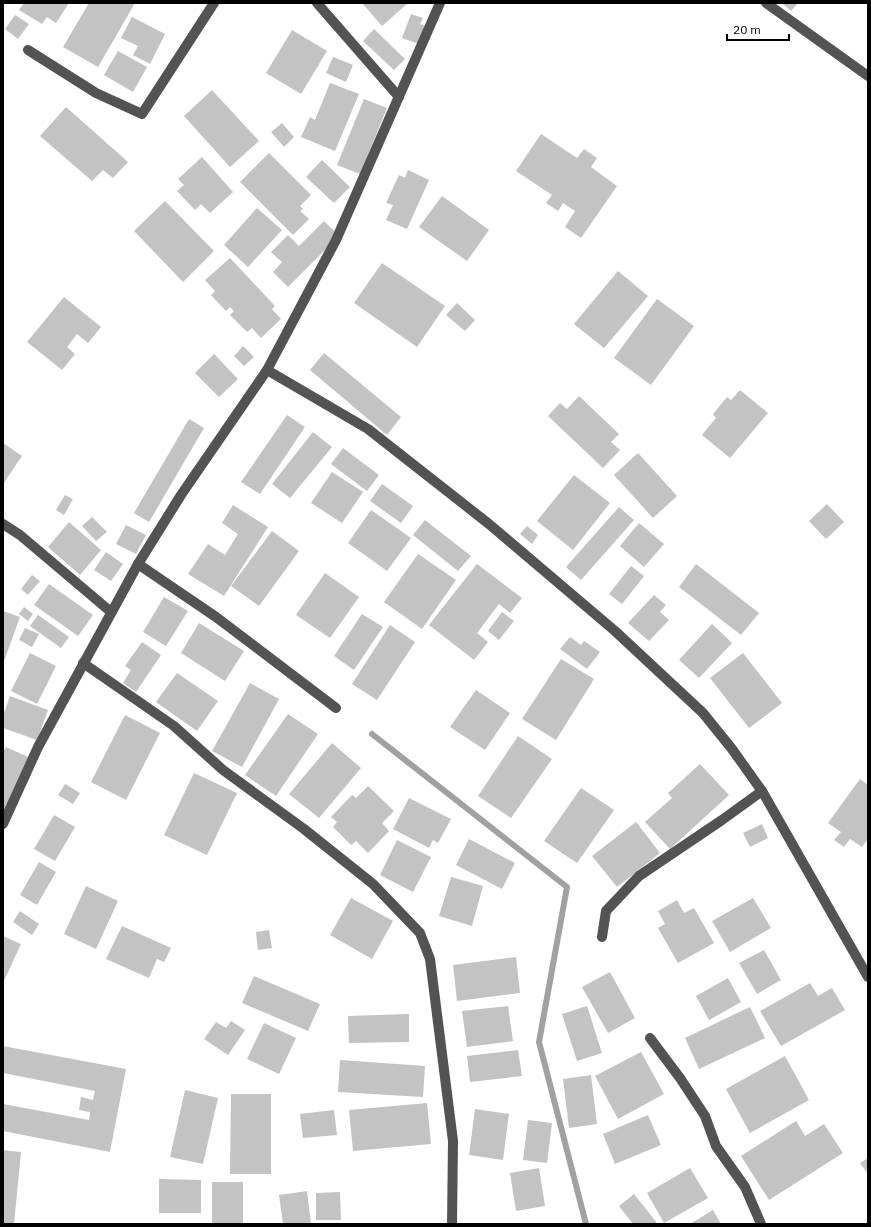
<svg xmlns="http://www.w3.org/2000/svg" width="871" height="1227" viewBox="0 0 871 1227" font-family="'IBM Plex Sans',sans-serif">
<rect width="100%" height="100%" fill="#fff"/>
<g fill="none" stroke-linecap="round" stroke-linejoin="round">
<path stroke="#a1a1a1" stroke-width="6" d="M372,734L567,887L539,1042L586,1224"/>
</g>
<g fill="#c3c3c3">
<path d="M24,3H69L56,23L47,17L42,24L19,10Z"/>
<path d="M89,3H135L98,67L63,47Z"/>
<path d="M362,3H408L382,26Z"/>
<path d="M782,3H798L791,11Z"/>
<path d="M411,14L423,18L420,24L426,26L419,44L402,38Z"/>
<path d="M15,15L29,24L18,39L5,29Z"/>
<path d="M132,17L165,34L150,64L133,55L138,46L121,38Z"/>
<path d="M374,29L405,59L394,70L363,41Z"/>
<path d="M292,30L327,51L301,94L266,73Z"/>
<path d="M118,51L147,67L133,92L104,75Z"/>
<path d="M333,57L353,65L346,82L326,73Z"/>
<path d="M330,83L359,94L335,151L301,137L310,117L315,120Z"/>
<path d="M212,90L259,141L230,167L184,116Z"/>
<path d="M364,99L387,108L360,174L337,165Z"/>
<path d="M66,107L128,162L113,178L103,170L92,181L40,136Z"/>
<path d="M282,123L294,137L284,147L271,132Z"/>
<path d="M541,134L577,158L584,149L597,158L591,167L617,186L581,238L565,227L575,211L563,203L558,211L546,203L552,195L516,171Z"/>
<path d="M269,153L311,195L300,206L303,209L300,211L309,219L293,235L240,182Z"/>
<path d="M202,157L233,192L210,213L201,204L195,210L177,191L184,185L178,179Z"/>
<path d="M322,160L350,187L334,203L306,177Z"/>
<path d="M408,170L429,180L407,229L386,220L393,205L386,203L399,175L405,178Z"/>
<path d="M442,196L489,230L467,261L419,227Z"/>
<path d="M165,201L214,251L183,282L134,231Z"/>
<path d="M257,208L282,230L248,267L224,245Z"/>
<path d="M324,221L339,236L288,287L273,272L282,262L271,252L288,235L299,246Z"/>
<path d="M230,258L275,306L272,309L281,319L261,338L252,328L247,332L230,315L234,311L230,307L226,311L211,295L215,291L205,280Z"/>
<path d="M382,263L445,306L417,347L354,303Z"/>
<path d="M618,271L648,296L604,348L574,324Z"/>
<path d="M64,297L101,327L88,343L77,334L67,347L75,354L62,370L27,342Z"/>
<path d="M657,299L694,326L651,385L614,358Z"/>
<path d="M457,303L475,320L465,331L446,315Z"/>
<path d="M243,346L254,357L244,366L234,356Z"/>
<path d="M324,353L401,417L387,435L310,370Z"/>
<path d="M214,354L238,379L219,397L195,373Z"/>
<path d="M740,390L768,413L730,458L702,435L716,418L713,414L727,397L731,400Z"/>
<path d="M579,396L619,434L611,442L620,450L603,468L548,416L560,403L567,409Z"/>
<path d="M287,415L305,427L260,494L241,482Z"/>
<path d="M189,419L204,428L149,522L134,513Z"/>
<path d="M313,432L332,447L290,498L272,484Z"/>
<path d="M3,443L22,456L3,484Z"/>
<path d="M343,448L379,475L367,491L331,464Z"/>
<path d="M638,453L677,496L653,518L614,475Z"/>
<path d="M332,472L363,492L342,523L311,503Z"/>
<path d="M574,475L610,503L573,550L537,521Z"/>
<path d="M382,484L413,506L401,523L370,501Z"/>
<path d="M65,495L73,499L64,515L56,510Z"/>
<path d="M827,504L844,522L826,539L809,521Z"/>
<path d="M233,505L268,527L224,596L188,574L208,544L225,555L238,534L222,523Z"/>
<path d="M619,507L634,520L581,580L566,567Z"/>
<path d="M371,510L411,538L387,571L348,543Z"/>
<path d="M92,517L107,532L96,541L82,526Z"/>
<path d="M425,520L471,556L458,571L413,535Z"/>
<path d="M69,522L101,550L80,575L48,547Z"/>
<path d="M639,523L664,544L644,567L620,546Z"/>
<path d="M126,525L146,535L136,554L116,544Z"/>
<path d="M527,526L538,535L532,544L520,534Z"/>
<path d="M272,531L299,551L259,606L231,586Z"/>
<path d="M106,552L123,564L111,581L94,570Z"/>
<path d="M418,554L456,580L422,629L384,602Z"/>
<path d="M477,564L522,598L510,613L499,604L477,633L488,642L474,660L429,625Z"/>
<path d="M696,564L759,613L741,635L679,587Z"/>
<path d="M631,566L644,576L622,604L609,594Z"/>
<path d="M325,573L359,597L330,638L296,615Z"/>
<path d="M32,575L40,581L28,595L21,589Z"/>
<path d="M49,584L93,615L78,636L34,605Z"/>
<path d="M654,595L666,605L660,612L669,620L649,641L628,623Z"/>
<path d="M164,597L188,611L166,646L143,632Z"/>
<path d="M24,607L33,614L28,621L19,614Z"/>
<path d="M3,611L20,617L3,664Z"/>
<path d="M502,612L514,621L499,640L488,631Z"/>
<path d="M362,614L383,627L354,670L334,656Z"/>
<path d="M38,615L69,637L61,648L30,626Z"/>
<path d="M199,623L244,651L225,681L181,653Z"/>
<path d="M712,624L732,643L699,678L679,660Z"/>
<path d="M390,625L415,642L377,700L352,684Z"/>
<path d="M25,628L39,634L32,647L19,640Z"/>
<path d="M570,637L581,645L584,641L600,652L587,669L560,649Z"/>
<path d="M142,642L161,655L136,692L123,683L131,670L125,666Z"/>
<path d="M30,653L56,666L37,704L11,691Z"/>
<path d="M743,653L782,703L749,728L710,678Z"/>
<path d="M561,659L594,679L556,740L522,719Z"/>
<path d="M177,673L218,701L197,731L156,702Z"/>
<path d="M250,683L279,699L242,767L212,751Z"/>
<path d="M476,690L510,713L485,750L450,727Z"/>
<path d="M10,696L48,710L37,740L3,728V716Z"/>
<path d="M288,714L318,734L276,796L245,775Z"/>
<path d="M125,715L160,733L126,800L91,782Z"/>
<path d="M518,736L552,759L511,818L478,796Z"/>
<path d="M332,743L361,768L319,818L289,794Z"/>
<path d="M6,747L28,757L4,810L3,809V752Z"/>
<path d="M700,764L729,795L670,849L645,822L672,798L668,793Z"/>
<path d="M194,773L237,793L207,855L164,835Z"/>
<path d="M860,779L868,785V839L862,847L850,839L844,847L834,840L841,832L828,823Z"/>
<path d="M65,784L80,793L73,804L58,795Z"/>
<path d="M368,786L394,811L382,823L389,831L368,853L356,841L351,845L333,827L337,822L331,817L352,795L356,798Z"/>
<path d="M581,788L614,810L577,863L544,841Z"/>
<path d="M409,798L451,819L438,843L433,840L429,848L393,829Z"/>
<path d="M54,815L75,827L55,861L34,849Z"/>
<path d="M636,822L660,853L617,887L592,856Z"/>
<path d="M762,824L768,838L750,847L743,833Z"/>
<path d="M469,839L515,863L502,889L456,865Z"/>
<path d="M397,840L431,857L413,892L380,875Z"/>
<path d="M39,862L56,872L37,905L20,895Z"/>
<path d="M451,877L483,886L472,926L439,916Z"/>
<path d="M86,886L118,901L96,949L64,934Z"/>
<path d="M351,898L393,921L372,959L330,935Z"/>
<path d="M753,898L771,928L730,952L712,921Z"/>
<path d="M677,900L684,913L694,908L714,943L678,963L658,928L665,924L658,911Z"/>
<path d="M20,911L39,924L32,935L13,922Z"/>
<path d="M122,926L171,948L164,962L157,959L149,978L106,959Z"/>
<path d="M269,930L272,948L258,950L256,932Z"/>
<path d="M3,936L21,944L3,983Z"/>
<path d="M764,950L781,980L757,994L739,963Z"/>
<path d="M516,957L520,993L457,1001L453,965Z"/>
<path d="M610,972L635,1018L608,1033L582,987Z"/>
<path d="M254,976L320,1004L308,1031L242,1003Z"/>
<path d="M728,978L741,1002L709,1020L696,996Z"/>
<path d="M810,983L818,996L832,988L845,1010L781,1046L760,1011Z"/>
<path d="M508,1006L513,1041L467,1047L462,1011Z"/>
<path d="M587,1006L602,1053L577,1061L562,1014Z"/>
<path d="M750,1007L765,1038L699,1069L685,1038Z"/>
<path d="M409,1014V1042L349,1043L348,1016Z"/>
<path d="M231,1021L245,1030L228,1055L204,1039L216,1022L226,1028Z"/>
<path d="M264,1023L296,1038L279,1074L247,1059Z"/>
<path d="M3,1046L126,1069L110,1152L3,1131V1104L89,1120L90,1112L79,1110L81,1097L93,1100L95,1091L3,1073Z"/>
<path d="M518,1050L522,1076L470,1082L467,1056Z"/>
<path d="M641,1052L664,1094L618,1119L595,1076Z"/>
<path d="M785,1056L809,1100L750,1133L726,1089Z"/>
<path d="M340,1060L425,1066L423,1097L338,1092Z"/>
<path d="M591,1075L597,1124L569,1128L563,1079Z"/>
<path d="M185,1090L218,1098L203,1164L170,1157Z"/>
<path d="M231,1094H271V1174H230Z"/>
<path d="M427,1103L431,1144L353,1151L349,1110Z"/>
<path d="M475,1109L509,1114L503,1160L469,1155Z"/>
<path d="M334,1110L337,1135L303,1138L300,1114Z"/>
<path d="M648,1115L661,1145L615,1164L603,1134Z"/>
<path d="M528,1120L552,1123L547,1163L523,1160Z"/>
<path d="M796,1121L805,1136L824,1124L843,1153L769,1200L741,1156Z"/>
<path d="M3,1150L21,1152L14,1224H3Z"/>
<path d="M868,1158V1174L860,1163Z"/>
<path d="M539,1168L545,1206L516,1211L510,1173Z"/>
<path d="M690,1168L708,1198L664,1223L647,1193Z"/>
<path d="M159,1179L201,1180V1213H159Z"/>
<rect x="212" y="1182" width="31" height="42"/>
<path d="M307,1191L311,1224H283L279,1195Z"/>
<path d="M340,1192L341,1220H316V1193Z"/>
<path d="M634,1194L657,1223L656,1224H633L619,1206Z"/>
<path d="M713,1210L721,1224H690Z"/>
</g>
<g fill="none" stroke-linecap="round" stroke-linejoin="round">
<g stroke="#535353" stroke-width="10">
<path d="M317,3L399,97"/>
<path d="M766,3L868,76"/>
<path d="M28,50L96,93L142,114L214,3"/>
<path d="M267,370L368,429L489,524L615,631L703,713L732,749L762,791L868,977"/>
<path d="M3,524L20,535L111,612"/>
<path d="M138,564L216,617L336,708"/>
<path d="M83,663L174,726L223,770L304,829L373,884L420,933L430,959L453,1141L452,1224"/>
<path d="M3,824L38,747L138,564L181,495L267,370L336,240L440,3"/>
<path d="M602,937L606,911L639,876L722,820L762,791"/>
<path d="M650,1038L680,1078L705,1116L716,1146L745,1187L761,1224"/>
</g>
</g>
<rect width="871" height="1227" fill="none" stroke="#000000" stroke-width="8"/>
<path d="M727 34v6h62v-6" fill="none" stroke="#000000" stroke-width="2"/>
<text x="733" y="34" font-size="12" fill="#000000" stroke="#ffffff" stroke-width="3" paint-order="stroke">20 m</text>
</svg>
